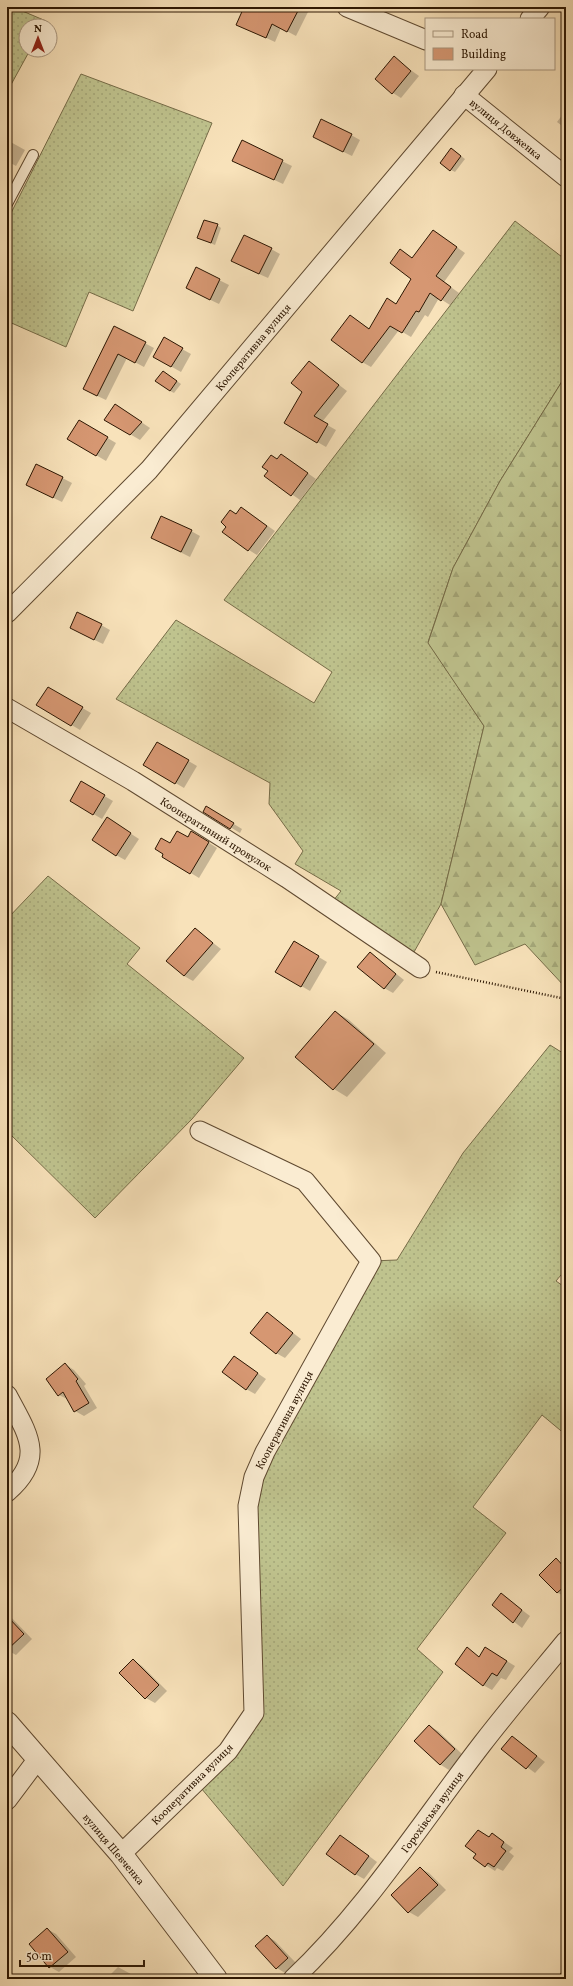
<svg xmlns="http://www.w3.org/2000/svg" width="573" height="1986" viewBox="0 0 573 1986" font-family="Vollkorn,serif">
<defs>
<pattern id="grass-dots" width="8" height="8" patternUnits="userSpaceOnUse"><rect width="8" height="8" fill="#bfc38e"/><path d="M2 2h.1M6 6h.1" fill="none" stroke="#a4a779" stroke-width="1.8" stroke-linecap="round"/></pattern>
<pattern id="forest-firs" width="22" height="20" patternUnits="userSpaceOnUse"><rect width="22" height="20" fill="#bfc38e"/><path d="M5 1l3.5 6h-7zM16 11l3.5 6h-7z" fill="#a4a779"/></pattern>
<pattern id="cemetery-stones" width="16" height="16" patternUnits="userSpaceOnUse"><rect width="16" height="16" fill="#bfc38e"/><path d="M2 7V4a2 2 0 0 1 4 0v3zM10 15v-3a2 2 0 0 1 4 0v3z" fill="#a4a779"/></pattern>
</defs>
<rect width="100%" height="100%" fill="#f8e2ba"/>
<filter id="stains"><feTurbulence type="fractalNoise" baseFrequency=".005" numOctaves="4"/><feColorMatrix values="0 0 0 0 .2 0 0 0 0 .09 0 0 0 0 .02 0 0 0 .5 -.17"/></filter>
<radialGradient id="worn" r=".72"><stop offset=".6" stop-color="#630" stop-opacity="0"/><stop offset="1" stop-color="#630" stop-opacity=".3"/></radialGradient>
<g fill="url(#grass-dots)" stroke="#766c48">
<path d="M7,7H13L46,21L43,26H26V50H30L7,92Z"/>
<path d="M81,74L212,123L133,311L89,292L66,347L7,321V221Z"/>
<path d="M515,221L566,260V375L500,481L453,568L428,642L484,726L441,904L414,952L395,946L333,901L341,891L295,864L303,851L269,804L270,783L116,699L176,620L314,703L332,672L224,600Z"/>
<path d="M48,876L140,948L127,964L244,1058L192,1119L95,1218L7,1131V919Z"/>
<path d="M550,1045L566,1055V1269L556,1281L566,1288V1435L542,1415L473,1507L506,1533L417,1649L443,1672L283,1886L196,1782L254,1713L248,1506L371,1261L397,1260L463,1153Z"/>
</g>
<path fill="url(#forest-firs)" stroke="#766c48" d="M566,375V988L525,944L475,965L441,904L484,726L428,643L453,568L500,481Z"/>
<path fill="url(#cemetery-stones)" stroke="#766c48" d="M566,1967V1979H556Z"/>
<g fill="#0003">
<path d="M246,7H308L310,8L296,36L281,28L275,42L238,25Z"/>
<path d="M394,58L419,76L401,98L393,93Z"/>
<path d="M566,110V129L557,122Z"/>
<path d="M351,135L360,140L352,156L323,142Z"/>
<path d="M7,140L25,150L16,166L7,161Z"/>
<path d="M243,142L292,166L283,184L242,165Z"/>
<path d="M456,152L465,159L455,172L451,170Z"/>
<path d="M217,225L221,228L215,245L198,238Z"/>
<path d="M434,231L465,253L444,282L459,293L450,305L439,298L428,317L425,315L411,337L399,330L371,367L362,362L350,316L370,329L396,305L413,278L400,250L413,259Z"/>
<path d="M271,249L280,254L268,278L241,266Z"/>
<path d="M197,269L229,285L219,304L196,293Z"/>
<path d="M114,327L154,348L144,367L127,358L106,400L93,394Z"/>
<path d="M164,339L191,354L181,372L154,357Z"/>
<path d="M309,362L347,391L322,422L336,430L326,447L285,423L304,392Z"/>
<path d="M167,374L181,384L174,393L170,391Z"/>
<path d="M116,405L150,428L140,440L106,420Z"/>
<path d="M79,421L116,443L106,461L69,439Z"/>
<path d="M282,455L316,479L300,500L266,476Z"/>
<path d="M37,465L72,483L62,502L27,485Z"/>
<path d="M242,508L275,531L257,555L249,550L228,526L231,511L237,514Z"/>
<path d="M191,531L200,536L190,557L152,538Z"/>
<path d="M101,625L110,630L103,644L80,633Z"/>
<path d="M48,688L91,713L80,730L38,705Z"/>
<path d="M158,743L197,766L184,788L145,765Z"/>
<path d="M7,744L10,746L7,751Z"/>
<path d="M82,783L113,801L102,819L71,801Z"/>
<path d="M206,807L242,829L240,833L204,811Z"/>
<path d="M116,824L139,839L125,860L116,855Z"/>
<path d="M200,837L217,848L199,878L163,856L188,838Z"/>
<path d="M195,929L221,949L193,981L184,976Z"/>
<path d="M294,942L327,962L310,991L277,972Z"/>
<path d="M370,953L404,980L393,993L384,988Z"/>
<path d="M336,1012L349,1020L386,1053L347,1097L334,1089L296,1056Z"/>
<path d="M267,1313L301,1339L285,1358L276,1353Z"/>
<path d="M234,1357L266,1379L255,1394L246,1389Z"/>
<path d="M65,1364L74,1370L86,1384L84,1386L97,1408L84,1416L75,1411L69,1400L59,1395Z"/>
<path d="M556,1560L566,1566V1597L558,1593L541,1575Z"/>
<path d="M502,1595L530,1616L522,1628L493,1605Z"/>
<path d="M7,1613L32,1639L16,1655L7,1650Z"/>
<path d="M468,1649L480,1657L494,1653L515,1666L506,1680L501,1678L492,1690L483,1685Z"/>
<path d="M133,1660L142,1666L167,1691L155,1703L146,1698L121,1673Z"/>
<path d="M429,1726L438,1731L463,1755L449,1770L441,1765L415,1741Z"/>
<path d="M512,1737L545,1762L535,1773L503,1749Z"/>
<path d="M492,1834L513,1848L509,1852L514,1856L503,1871L497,1868L495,1871L475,1858Z"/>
<path d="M349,1841L377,1862L364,1879L355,1874Z"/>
<path d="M420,1868L429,1873L446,1890L418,1917L409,1912Z"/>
<path d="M47,1929L56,1934L76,1957L59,1972L50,1967Z"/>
<path d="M267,1936L275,1941L296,1963L285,1973L277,1968Z"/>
<path d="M118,1967L140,1979H106Z"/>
</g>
<g fill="#d69772" stroke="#2c1602">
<path d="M244,7H300L287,32L272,24L266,38L236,25Z"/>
<path d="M394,56L411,71L392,94L375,79Z"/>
<path d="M321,119L352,134L343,152L313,137Z"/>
<path d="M242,140L283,160L274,180L232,161Z"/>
<path d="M451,148L461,156L450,171L440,163Z"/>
<path d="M204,220L218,224L211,243L197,238Z"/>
<path d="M433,230L457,247L436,276L451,287L441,301L430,293L419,312L416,311L402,333L390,326L362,363L331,340L350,315L369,329L387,298L396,304L411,279L390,263L400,249L412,258Z"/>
<path d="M244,235L272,248L259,274L231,261Z"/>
<path d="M196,267L220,279L210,300L186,288Z"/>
<path d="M114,326L146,342L135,363L118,354L97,396L83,389Z"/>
<path d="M164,337L183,348L171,367L153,357Z"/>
<path d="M309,361L339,385L314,416L328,424L317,443L284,423L302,392L291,383Z"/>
<path d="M163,371L177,381L170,391L155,381Z"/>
<path d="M115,404L142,422L130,435L104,420Z"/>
<path d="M79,420L108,437L96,456L67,439Z"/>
<path d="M281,454L308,473L291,496L264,476L268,471L262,467L271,455L277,459Z"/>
<path d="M36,464L63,477L53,498L26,485Z"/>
<path d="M241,507L267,526L248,551L222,532L226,527L221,522L230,510L236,514Z"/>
<path d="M161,516L192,530L181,552L151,538Z"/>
<path d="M77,612L102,624L94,640L70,628Z"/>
<path d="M48,687L83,707L71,726L36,705Z"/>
<path d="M157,742L189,760L175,784L143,765Z"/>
<path d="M81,781L105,795L93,815L70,801Z"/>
<path d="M206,806L234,823L230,829L203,812Z"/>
<path d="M107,817L131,833L116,856L92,840Z"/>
<path d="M177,831L188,837L191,831L209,842L190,874L162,857L163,854L155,849L161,838L170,843Z"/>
<path d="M195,928L213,943L184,976L166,961Z"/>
<path d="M294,941L319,956L301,987L275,972Z"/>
<path d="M370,952L396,974L384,989L357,967Z"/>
<path d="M335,1011L374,1044L333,1090L295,1057Z"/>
<path d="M267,1312L293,1333L276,1354L250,1333Z"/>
<path d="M234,1356L258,1373L246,1390L222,1372Z"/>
<path d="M65,1363L78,1379L76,1381L89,1403L74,1412L63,1392L58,1396L46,1379Z"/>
<path d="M556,1558L566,1569V1585L557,1593L539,1575Z"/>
<path d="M501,1593L522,1610L513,1623L492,1605Z"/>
<path d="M7,1616L24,1634L7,1650Z"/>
<path d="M467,1647L479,1657L485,1647L507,1661L497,1676L492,1673L483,1686L455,1664Z"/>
<path d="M133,1659L159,1685L145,1699L119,1673Z"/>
<path d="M429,1725L455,1749L440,1765L414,1741Z"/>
<path d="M512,1736L537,1756L526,1769L501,1749Z"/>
<path d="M478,1830L489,1837L492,1833L504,1842L501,1847L506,1851L494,1867L488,1863L485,1867L473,1858L476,1854L465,1846Z"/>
<path d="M340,1835L369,1856L355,1875L326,1854Z"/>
<path d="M420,1867L438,1885L408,1913L391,1895Z"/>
<path d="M47,1928L68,1952L49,1968L29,1944Z"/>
<path d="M267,1935L288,1958L276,1969L255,1946Z"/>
</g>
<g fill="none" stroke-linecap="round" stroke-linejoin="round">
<g stroke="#5f4930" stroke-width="12">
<path id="service" d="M7,204L33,155"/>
</g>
<g stroke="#5f4930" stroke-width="21">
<g id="minor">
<path d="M347,7L426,40"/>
<path d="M530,19L540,7"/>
<path d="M464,95L566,177"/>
<path d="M7,613L149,470L487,69"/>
<path d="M7,708L133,781L287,878L420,968"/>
<path d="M7,1395C27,1433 47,1458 7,1492"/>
<path d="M7,1800L37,1760"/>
<path d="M121,1854L228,1751L254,1713L248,1506L254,1477L265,1452L371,1261L305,1181L200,1131"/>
<path d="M293,1979C366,1910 421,1823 482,1744C509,1709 538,1675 566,1641"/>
</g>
</g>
<g stroke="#5f4930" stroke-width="24">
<path id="tertiary" d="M7,1723L121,1854L216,1979"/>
</g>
<path stroke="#2c1602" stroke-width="2.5" stroke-dasharray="1 2" stroke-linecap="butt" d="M436,972L566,999"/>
<use href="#service" stroke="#faecd2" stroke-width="10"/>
<use href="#minor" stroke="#faecd2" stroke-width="19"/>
<use href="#tertiary" stroke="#faecd2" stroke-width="22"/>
</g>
<g text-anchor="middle" stroke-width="3.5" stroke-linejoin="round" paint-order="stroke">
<g font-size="11" fill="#2c1602" stroke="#faecd2">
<text transform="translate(506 129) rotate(39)" y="4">вулиця Довженка</text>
<text transform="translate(253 347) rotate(-50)" y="4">Кооперативна вулиця</text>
<text transform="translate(216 834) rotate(32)" y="4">Кооперативний провулок</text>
<text transform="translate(284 1420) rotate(-62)" y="4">Кооперативна вулиця</text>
<text transform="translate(192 1784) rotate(-45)" y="4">Кооперативна вулиця</text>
<text transform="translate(432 1812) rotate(-54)" y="4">Горохівська вулиця</text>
<text transform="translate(114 1849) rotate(50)" y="4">вулиця Шевченка</text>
</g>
</g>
<rect width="573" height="1986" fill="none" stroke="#f8e2ba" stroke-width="24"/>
<rect x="8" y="8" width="557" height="1970" fill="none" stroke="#2c1602" stroke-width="2"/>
<rect x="12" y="12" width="549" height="1962" fill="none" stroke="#2c1602"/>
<rect x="425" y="18" width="130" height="52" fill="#faecd2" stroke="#a8967f"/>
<rect x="433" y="31" width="20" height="6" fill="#faecd2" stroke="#a8967f"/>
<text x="461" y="38" font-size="12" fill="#2c1602">Road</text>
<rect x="433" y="48" width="20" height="12" fill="#d69772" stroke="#a8967f"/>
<text x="461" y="58" font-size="12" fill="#2c1602">Building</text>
<g transform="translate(38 38)"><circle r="19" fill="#faecd2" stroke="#a8967f"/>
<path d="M0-3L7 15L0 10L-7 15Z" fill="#8f2418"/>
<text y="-6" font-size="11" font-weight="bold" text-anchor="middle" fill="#2c1602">N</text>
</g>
<path d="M20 1960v6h124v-6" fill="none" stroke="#2c1602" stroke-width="2"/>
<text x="26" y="1960" font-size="12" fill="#2c1602" stroke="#faecd2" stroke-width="3" paint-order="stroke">50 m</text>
<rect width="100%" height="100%" filter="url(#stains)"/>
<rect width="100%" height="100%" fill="url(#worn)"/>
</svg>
